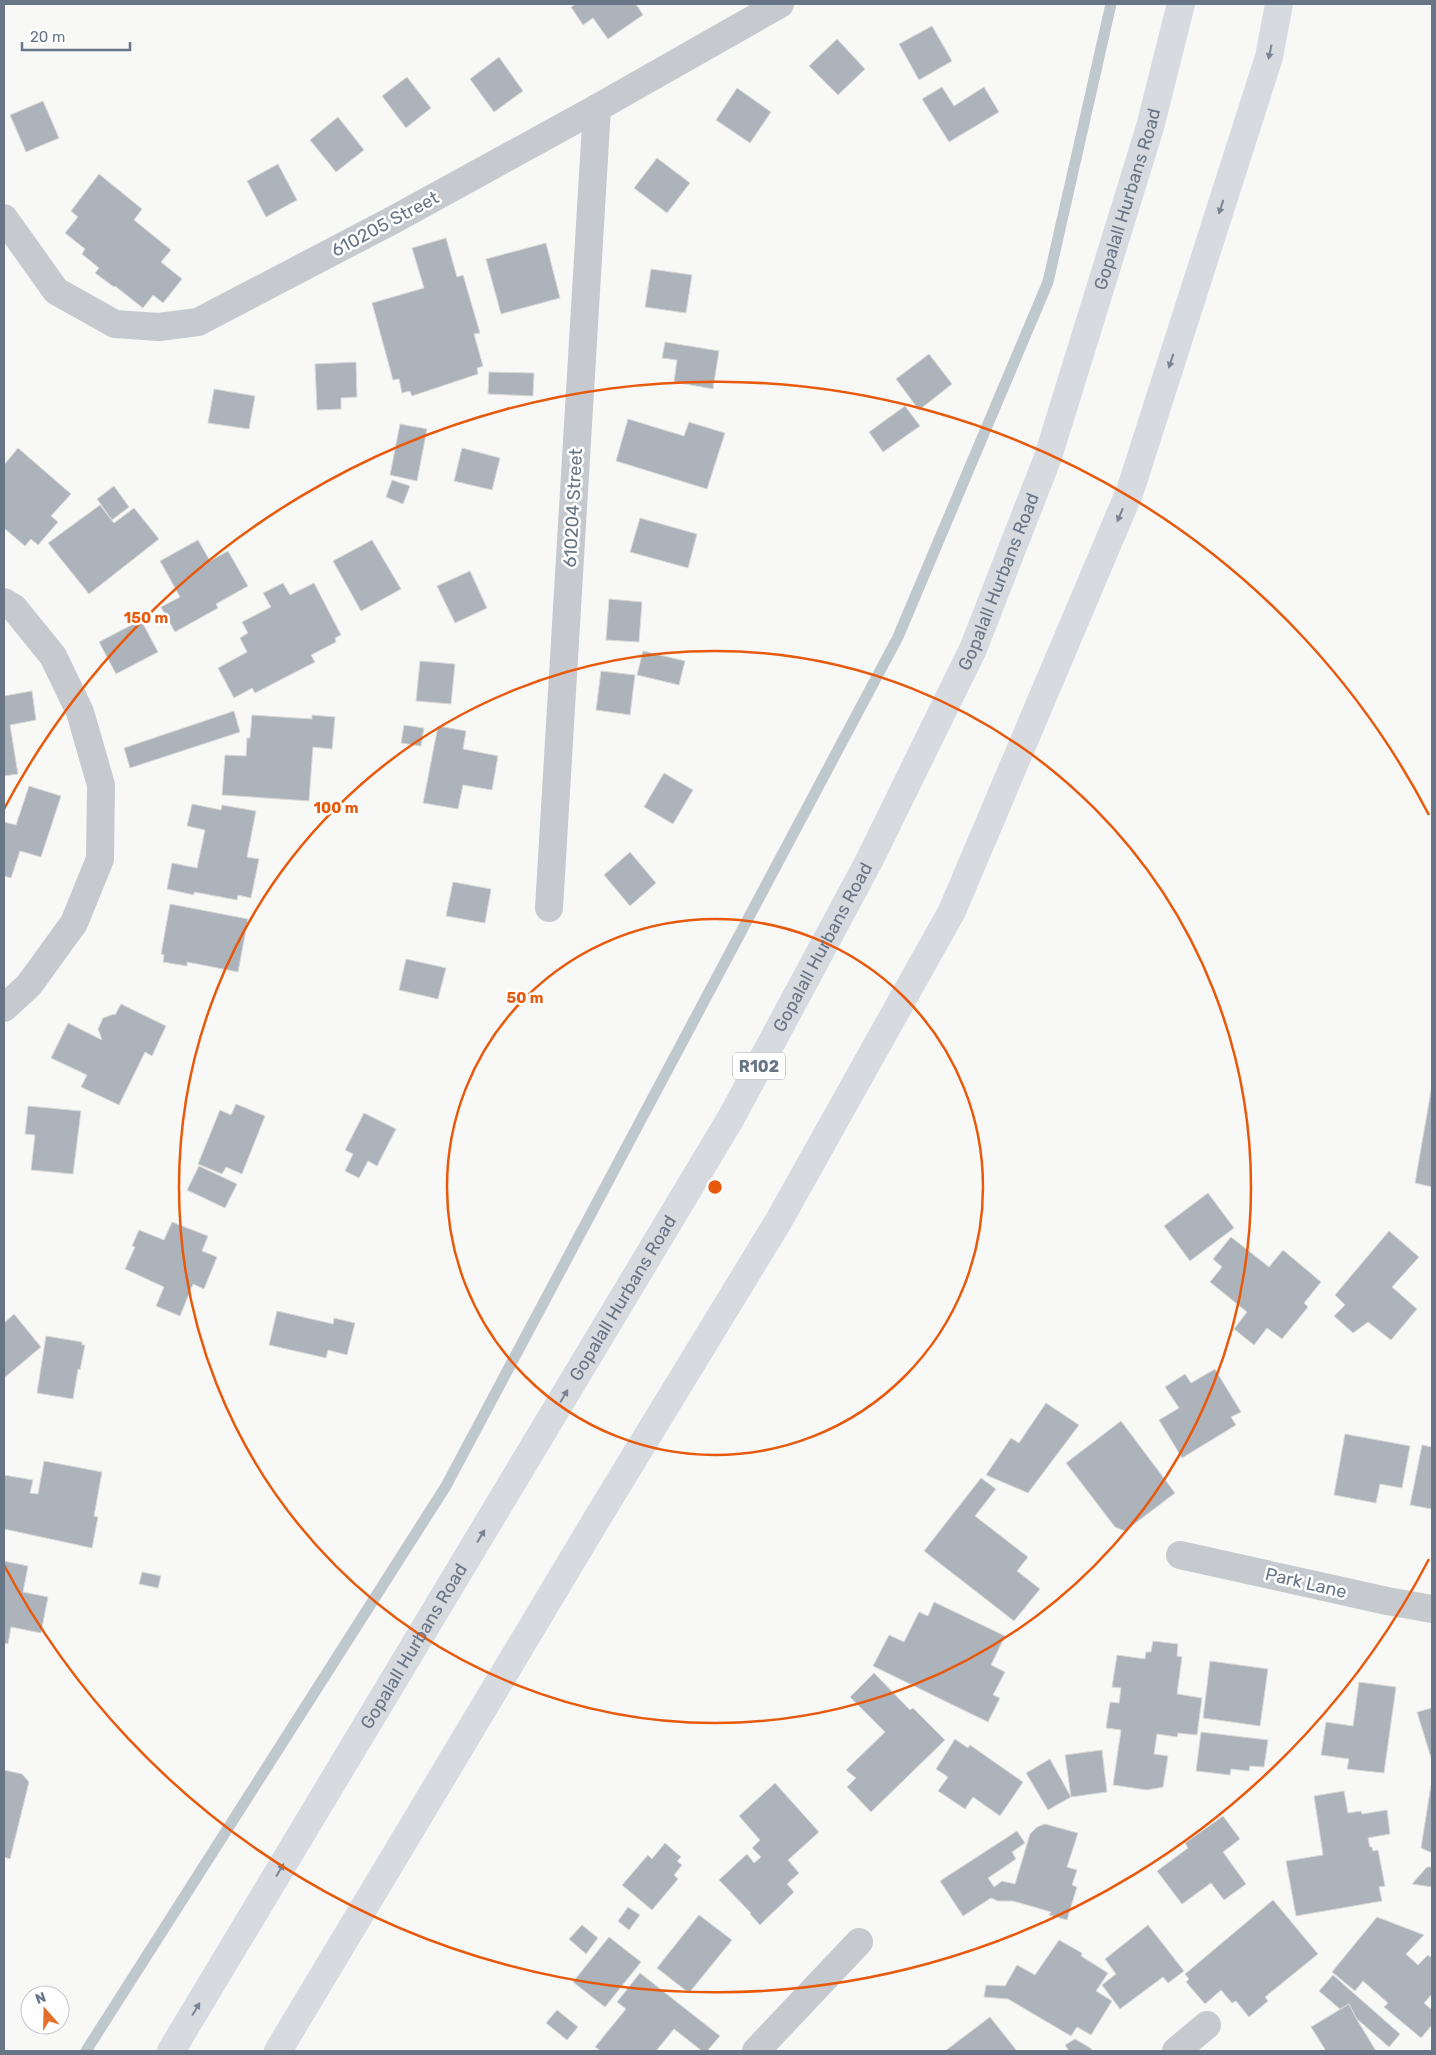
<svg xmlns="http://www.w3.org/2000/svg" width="1436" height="2055" viewBox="0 0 1436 2055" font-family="Rubik,sans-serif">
<rect width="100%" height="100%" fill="#f8f8f6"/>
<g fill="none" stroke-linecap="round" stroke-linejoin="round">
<path stroke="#bfc8cd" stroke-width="11" d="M86,2051L446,1486L898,637L1048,282L1111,4"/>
</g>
<g fill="#adb3bb" stroke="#dadad8">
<path d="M576,4H636L643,15L608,39L593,18L583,25L571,7Z"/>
<path d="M932,26L952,61L919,80L899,44Z"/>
<path d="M837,39L865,69L838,95L809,66Z"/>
<path d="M499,57L523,91L494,112L470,79Z"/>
<path d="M407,77L431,108L406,128L382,96Z"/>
<path d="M942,87L954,106L984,87L999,112L949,142L922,99Z"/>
<path d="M737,88L771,112L750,143L716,120Z"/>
<path d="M43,101L59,138L26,152L10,115Z"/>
<path d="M338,117L364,150L336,172L310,140Z"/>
<path d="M657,158L690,183L667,213L634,188Z"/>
<path d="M278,164L297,200L266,217L247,181Z"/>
<path d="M99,174L142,209L134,220L171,250L161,262L182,279L163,303L153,295L143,308L115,286L114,287L95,273L99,268L82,254L85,249L65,233L78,217L71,211Z"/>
<path d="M446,238L457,277L463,275L480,333L474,334L483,366L477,368L478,374L412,396L410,391L402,393L399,379L393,380L372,303L424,288L412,248Z"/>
<path d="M546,243L560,298L501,314L486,259Z"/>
<path d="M651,269L692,275L686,313L645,307Z"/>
<path d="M665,342L719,351L713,389L674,382L677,360L662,358Z"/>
<path d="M929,354L952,384L919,410L896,379Z"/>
<path d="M356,362L357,397L341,398V409L317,410L315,364Z"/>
<path d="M489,372L534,373L533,396L488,394Z"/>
<path d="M214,389L255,396L249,429L208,423Z"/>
<path d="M905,406L920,426L883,452L869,432Z"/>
<path d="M628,419L684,436L689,422L725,433L707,489L616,461Z"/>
<path d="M400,424L427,429L417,481L390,475Z"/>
<path d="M18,448L71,494L51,516L58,522L38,545L31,539L25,546L4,528V465Z"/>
<path d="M462,448L500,458L492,490L454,481Z"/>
<path d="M392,480L410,486L403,504L386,497Z"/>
<path d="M114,486L129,507L112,520L97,499Z"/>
<path d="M100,505L114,523L134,508L159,539L89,594L48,543Z"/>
<path d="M640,518L697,534L688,568L630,552Z"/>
<path d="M198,540L210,561L228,551L248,586L216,604L218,608L175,632L161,607L180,597L160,561Z"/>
<path d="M372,540L401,589L361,611L333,561Z"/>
<path d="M470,571L487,608L455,623L437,586Z"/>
<path d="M283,583L290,595L314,583L341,635L335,638L336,642L311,655L315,662L255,693L252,688L234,698L218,668L247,652L240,638L248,633L242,622L271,607L263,593Z"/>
<path d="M609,599L642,602L639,642L606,640Z"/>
<path d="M141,620L158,652L116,674L99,642Z"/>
<path d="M643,651L685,661L679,685L637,675Z"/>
<path d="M420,661L455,664L451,704L416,701Z"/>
<path d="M601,671L635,675L630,715L596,710Z"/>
<path d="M32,691L36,720L10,725L18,774L4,776V696Z"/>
<path d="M234,711L240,732L130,768L124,748Z"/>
<path d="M252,715L312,719V715L335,717L332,749L313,747L309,801L222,795L225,755L246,756L247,738H250Z"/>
<path d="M404,725L424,728L421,746L401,743Z"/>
<path d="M438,726L466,731L463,749L498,756L492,790L463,785L458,809L423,803Z"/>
<path d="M664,773L693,790L673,824L644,807Z"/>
<path d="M29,786L61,796L41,857L20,851L11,878L4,876V822L16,825Z"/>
<path d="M192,804L221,810L222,805L256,811L247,857L259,859L251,898L238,895L237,900L194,892V895L167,889L172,863L197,868L205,830L187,826Z"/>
<path d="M630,852L656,883L630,906L604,875Z"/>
<path d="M453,882L491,889L485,923L446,916Z"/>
<path d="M170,904L248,919L238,972L187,962V966L163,962L164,955L161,954Z"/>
<path d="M406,959L446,968L438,999L399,990Z"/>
<path d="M121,1004L166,1026L152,1056L145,1052L119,1105L81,1087L87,1075L51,1058L68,1023L102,1040L98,1029L103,1018L114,1014L115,1015Z"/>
<path d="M1432,1085V1187L1415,1183Z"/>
<path d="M236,1104L265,1116L242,1174L226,1167L222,1174L198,1164L220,1110L231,1115Z"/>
<path d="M28,1106L81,1111L73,1174L31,1170L35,1135L25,1134Z"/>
<path d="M364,1113L396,1129L377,1166L368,1161L359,1178L345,1171L353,1154L345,1150Z"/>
<path d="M199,1166L237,1184L225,1208L187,1190Z"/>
<path d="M1208,1193L1234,1228L1190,1261L1164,1226Z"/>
<path d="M172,1222L208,1236L202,1251L217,1257L204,1289L193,1284L180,1316L156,1306L164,1287L125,1269L135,1247L132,1246L139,1230L164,1240Z"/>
<path d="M1389,1231L1419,1257L1392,1287L1417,1309L1391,1340L1368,1322L1353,1333L1334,1316L1345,1305L1335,1295Z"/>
<path d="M1231,1237L1269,1267L1283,1250L1321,1282L1304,1303L1308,1307L1282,1339L1267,1328L1254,1345L1234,1329L1247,1312L1210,1282L1222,1267L1213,1259Z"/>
<path d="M277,1311L333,1324L334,1318L355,1323L347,1355L328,1350L326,1358L269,1345Z"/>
<path d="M14,1314L41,1347L4,1378V1323Z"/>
<path d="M46,1336L82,1342V1345H85L80,1370L78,1369L73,1399L37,1393Z"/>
<path d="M1215,1369L1241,1412L1231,1417L1236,1425L1182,1458L1159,1420L1179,1408L1165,1387L1185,1374L1191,1383Z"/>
<path d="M1046,1403L1079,1425L1028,1493L986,1475L1011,1438L1019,1443Z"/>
<path d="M1121,1421L1175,1493L1125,1531L1115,1527L1066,1463Z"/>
<path d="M1345,1434L1410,1446L1402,1488L1380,1484L1376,1503L1334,1495Z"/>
<path d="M1422,1445L1432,1447V1509L1410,1505Z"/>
<path d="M44,1461L102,1472L94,1516L98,1517L92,1548L4,1529V1475L33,1480L30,1493L38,1494Z"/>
<path d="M981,1478L996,1489L975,1516L1028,1557L1017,1571L1040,1589L1014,1621L924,1551Z"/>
<path d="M4,1561L28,1566L23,1592L48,1597L41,1633L11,1627L8,1644L4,1643Z"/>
<path d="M142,1572L161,1576L158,1588L139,1584Z"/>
<path d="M934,1602L1005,1636L991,1665L1005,1672L993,1695L1000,1698L988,1722L873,1666L889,1635L904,1642L919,1612L928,1616Z"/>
<path d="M1153,1641L1178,1644L1177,1656L1182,1657L1177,1694L1202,1698L1197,1735L1178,1733L1177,1737L1157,1734L1154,1754L1168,1756L1163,1787L1147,1790L1113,1785L1121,1730L1106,1728L1110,1702L1119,1703L1121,1688L1112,1687L1117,1655L1145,1659L1146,1652H1151Z"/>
<path d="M1210,1661L1268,1669L1260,1726L1203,1718Z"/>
<path d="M874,1673L910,1710L913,1708L945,1740L871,1812L847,1787L856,1778L846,1770L885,1732L850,1697Z"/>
<path d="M1359,1682L1396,1687L1384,1773L1347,1769L1349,1759L1321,1755L1326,1722L1353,1726Z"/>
<path d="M1432,1708V1761L1417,1712Z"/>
<path d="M1201,1732L1268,1740L1264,1767L1250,1766L1249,1771L1231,1769L1230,1775L1196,1771Z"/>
<path d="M955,1739L968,1748L970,1745L1023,1782L1000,1816L973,1797L965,1809L938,1791L948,1777L936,1769Z"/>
<path d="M1102,1750L1107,1792L1071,1797L1065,1755Z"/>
<path d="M1050,1759L1071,1797L1048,1810L1026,1773Z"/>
<path d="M4,1770L22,1774L29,1782L10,1859L4,1857Z"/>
<path d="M775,1783L819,1832L788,1860L799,1873L787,1884L794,1892L760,1925L750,1914L751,1913L719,1880L747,1854L754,1863L761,1857L752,1848L760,1840L739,1816Z"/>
<path d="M1431,1785L1432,1786V1853L1421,1848Z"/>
<path d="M1344,1791L1348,1813L1361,1811L1362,1814L1387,1810L1390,1834L1368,1838L1370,1847H1372L1373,1851L1378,1850L1385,1886L1379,1887L1382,1901L1296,1916L1286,1861L1323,1855L1314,1796Z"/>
<path d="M1223,1816L1240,1839L1223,1852L1246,1884L1224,1900L1211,1883L1182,1904L1157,1871L1188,1848L1185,1843Z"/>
<path d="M1045,1824L1078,1833L1067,1867L1077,1870L1072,1885L1077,1887L1067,1920L1049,1915L1051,1912L1013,1901H998L991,1898L963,1916L940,1881L1017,1831L1025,1843L1012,1852L1016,1859L988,1878L994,1887L1002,1881L1015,1884L1030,1834L1037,1827Z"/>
<path d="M665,1843L681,1857L677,1861L682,1865L674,1875L678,1879L652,1910L622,1885L648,1855L652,1859Z"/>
<path d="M1427,1867H1432V1887L1412,1884Z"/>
<path d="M1273,1900L1318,1954L1265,1997L1268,2001L1249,2017L1236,2001L1232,2003L1221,1990L1205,2004L1186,1982L1189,1979L1185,1974Z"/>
<path d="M628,1907L640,1915L629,1930L618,1921Z"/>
<path d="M699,1915L732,1940L689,1993L657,1968Z"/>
<path d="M1377,1917L1424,1935L1406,1954L1418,1965L1428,1955L1432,1958V1994L1424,2003L1432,2010V2025L1421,2038L1384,2007L1388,2003L1363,1981L1355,1991L1332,1972Z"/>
<path d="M582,1925L598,1938L586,1954L569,1939Z"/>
<path d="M1148,1925L1184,1971L1168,1983L1163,1977L1120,2009L1102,1985L1116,1974L1105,1959Z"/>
<path d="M609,1937L641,1962L605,2007L573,1982Z"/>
<path d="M1059,1940L1082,1953L1081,1956L1108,1973L1096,1991L1112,2001L1091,2035L1077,2027L1071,2036L1008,1999L984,1997L986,1985L1005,1986L1017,1965L1035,1975Z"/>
<path d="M640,1973L720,2036L707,2051H702L674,2029L656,2051H601L595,2047L626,2009L617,2002Z"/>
<path d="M1333,1975L1400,2034L1389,2047L1356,2018L1349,2004L1340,2009L1319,1991Z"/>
<path d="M1349,2004L1356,2018L1376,2051H1326L1311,2027Z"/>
<path d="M557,2010L578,2027L567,2040L546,2023Z"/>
<path d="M990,2017L1017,2051H945Z"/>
<path d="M1075,2039L1092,2049L1089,2051H1069L1065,2045Z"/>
</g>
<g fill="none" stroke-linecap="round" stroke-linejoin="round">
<g stroke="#c6c9cd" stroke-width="28">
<path d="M4,218L56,291L115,324L159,327L198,322L393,220L597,108L780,4"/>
<path d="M4,602L14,608L53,656L80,712L101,785L100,859L74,923L29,985L4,1008"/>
<path d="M549,908L597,108"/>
<path d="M1180,1555L1387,1601L1432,1609"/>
<path d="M756,2051L859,1942"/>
<path d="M1176,2051L1207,2025"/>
</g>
<g stroke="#d7dadf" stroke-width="28">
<path id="s1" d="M171,2051L731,1118L869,861L973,649L1048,457L1150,127L1181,4"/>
<path d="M278,2051L601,1512L778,1222L952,911L1130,491L1269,57L1279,4"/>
</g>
</g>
<defs><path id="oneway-solid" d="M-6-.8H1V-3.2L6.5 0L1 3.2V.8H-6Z" transform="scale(1.25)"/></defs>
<g fill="#788494">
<use href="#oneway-solid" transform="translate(1270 52) rotate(102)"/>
<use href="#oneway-solid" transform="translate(1221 207) rotate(108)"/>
<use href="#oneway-solid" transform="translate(1171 361) rotate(108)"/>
<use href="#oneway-solid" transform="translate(1120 515) rotate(113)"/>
<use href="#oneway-solid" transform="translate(564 1396) rotate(-59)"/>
<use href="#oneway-solid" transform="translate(481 1536) rotate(-59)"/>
<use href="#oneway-solid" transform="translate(280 1870) rotate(-59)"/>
<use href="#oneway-solid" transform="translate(196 2009) rotate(-59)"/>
</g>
<g fill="none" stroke="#e8590c" stroke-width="2.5">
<circle cx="715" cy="1187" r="268"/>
<circle cx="715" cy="1187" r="536"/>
<path d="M1429 1559A805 805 0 0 1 4 1565M4 809A805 805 0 0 1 1429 815"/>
</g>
<g text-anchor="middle" stroke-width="5" stroke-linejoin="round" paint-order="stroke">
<rect fill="#fff" stroke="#959eab" stroke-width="1" x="733" y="1052.5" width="52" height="27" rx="4"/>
<g font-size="16" font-weight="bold" fill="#677587">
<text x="759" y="1072">R102</text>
</g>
<g font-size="18" fill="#677587" stroke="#fff">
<text dy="6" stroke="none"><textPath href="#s1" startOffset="2092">Gopalall Hurbans Road</textPath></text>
<text transform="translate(385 224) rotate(-28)" y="6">610205 Street</text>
<text transform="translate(573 508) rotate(-87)" y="6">610204 Street</text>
<text dy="6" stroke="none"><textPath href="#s1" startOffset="1688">Gopalall Hurbans Road</textPath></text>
<text dy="6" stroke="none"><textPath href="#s1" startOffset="1282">Gopalall Hurbans Road</textPath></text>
<text dy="6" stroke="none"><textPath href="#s1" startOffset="878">Gopalall Hurbans Road</textPath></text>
<text transform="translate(1306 1583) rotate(13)" y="6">Park Lane</text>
<text dy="6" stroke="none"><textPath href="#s1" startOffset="472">Gopalall Hurbans Road</textPath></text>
</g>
</g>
<circle cx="715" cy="1187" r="8" fill="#e8590c" stroke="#fff" stroke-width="2.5"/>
<g font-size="15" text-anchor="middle" font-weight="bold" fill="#e8590c" stroke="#fff" stroke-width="5" stroke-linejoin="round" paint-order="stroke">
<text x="146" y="623">150 m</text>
<text x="336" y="813">100 m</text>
<text x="525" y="1003">50 m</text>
</g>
<rect width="1436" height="2055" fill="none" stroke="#677587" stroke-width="10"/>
<g transform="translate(45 2010) rotate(340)"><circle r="24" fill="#ffffff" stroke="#c2c8cf"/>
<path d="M0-4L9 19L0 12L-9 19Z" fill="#e36f2b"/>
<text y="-8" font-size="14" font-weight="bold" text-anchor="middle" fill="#677587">N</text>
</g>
<path d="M22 42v8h108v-8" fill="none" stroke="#677587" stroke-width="2.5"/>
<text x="30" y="42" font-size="15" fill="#677587" stroke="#ffffff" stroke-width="4" paint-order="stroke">20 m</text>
</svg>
